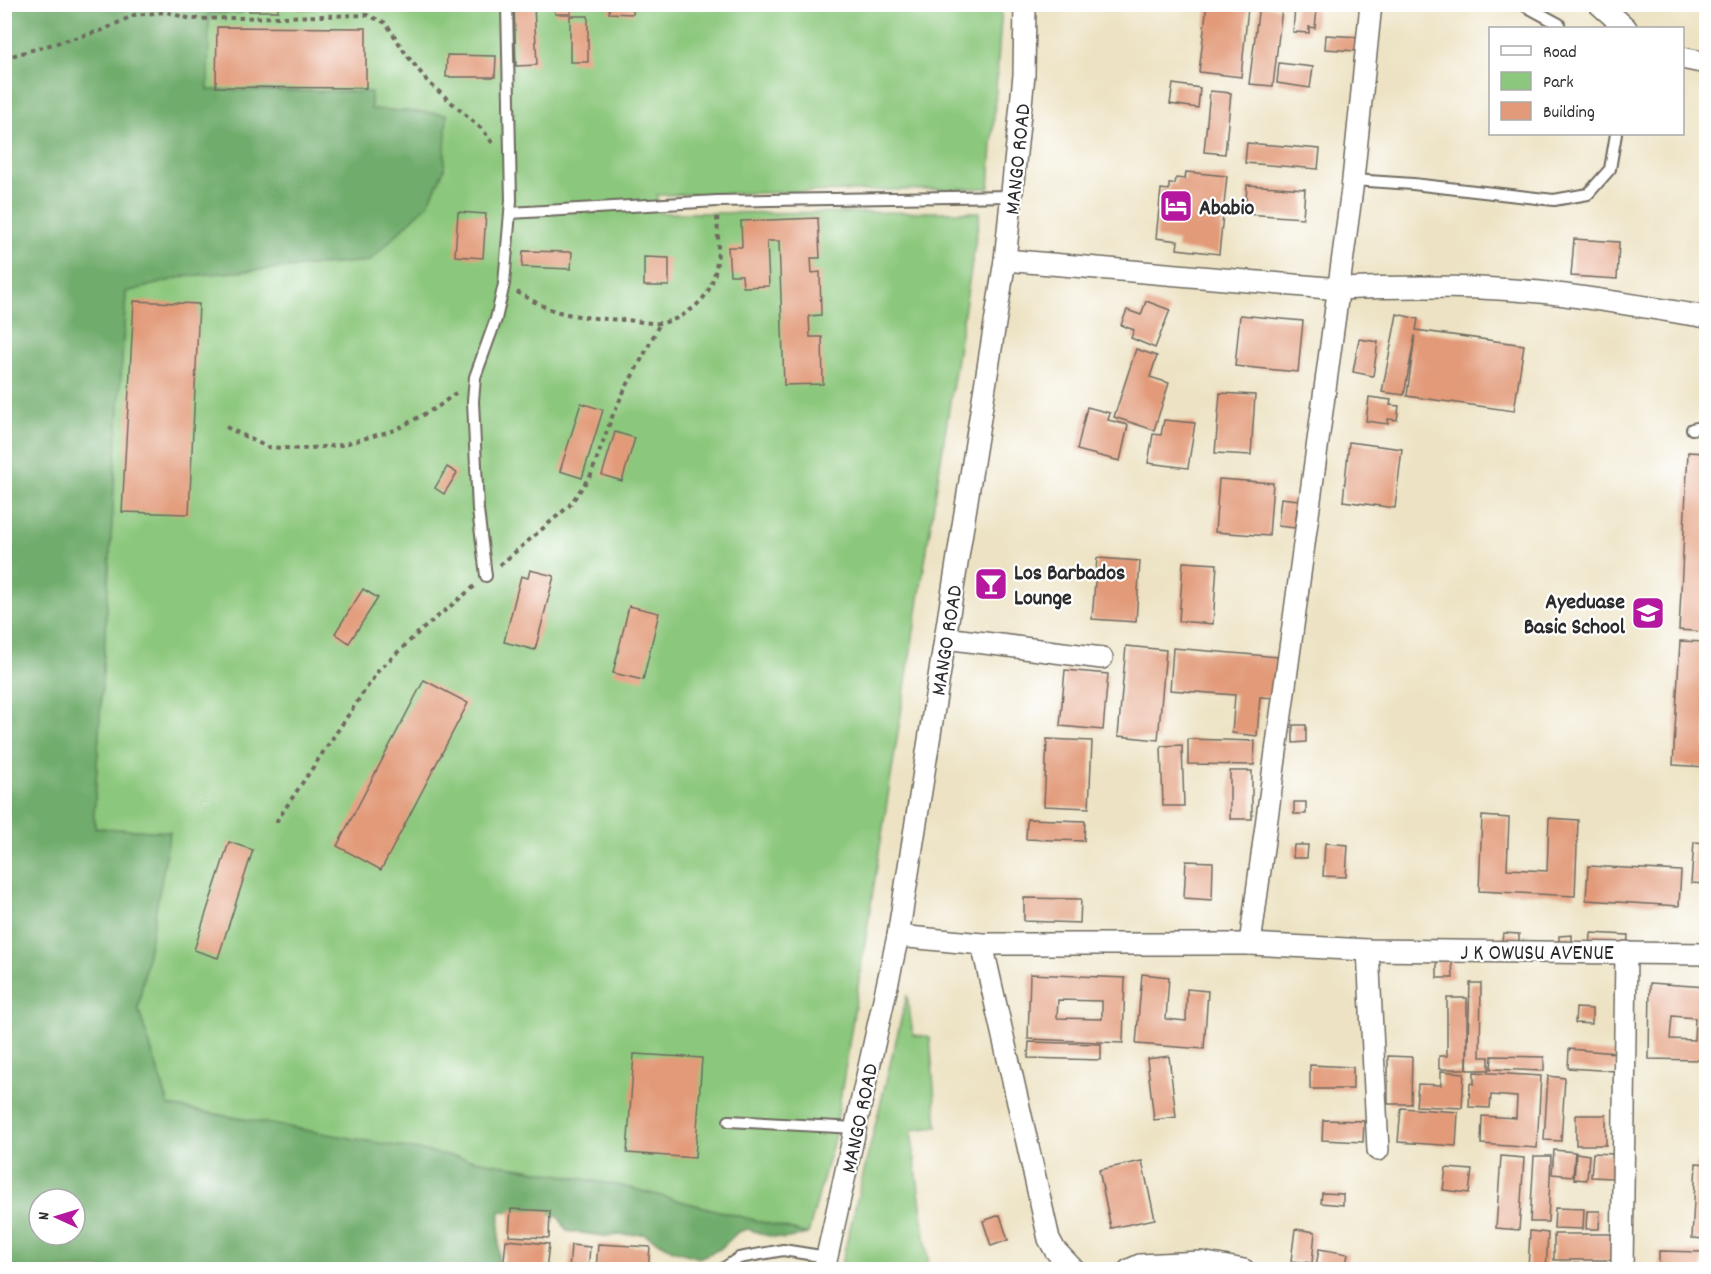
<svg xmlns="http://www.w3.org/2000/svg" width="1711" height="1274" viewBox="0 0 1711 1274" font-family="Dekko,sans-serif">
<rect width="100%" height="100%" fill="#fff"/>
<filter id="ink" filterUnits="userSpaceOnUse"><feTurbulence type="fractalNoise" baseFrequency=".0167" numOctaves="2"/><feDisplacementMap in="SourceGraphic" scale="12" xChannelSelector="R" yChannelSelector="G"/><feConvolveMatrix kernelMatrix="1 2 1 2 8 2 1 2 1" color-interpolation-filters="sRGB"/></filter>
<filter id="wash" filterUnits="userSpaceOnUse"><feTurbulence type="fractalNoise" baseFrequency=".008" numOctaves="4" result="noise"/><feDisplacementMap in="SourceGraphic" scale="24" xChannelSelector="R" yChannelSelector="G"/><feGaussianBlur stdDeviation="1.35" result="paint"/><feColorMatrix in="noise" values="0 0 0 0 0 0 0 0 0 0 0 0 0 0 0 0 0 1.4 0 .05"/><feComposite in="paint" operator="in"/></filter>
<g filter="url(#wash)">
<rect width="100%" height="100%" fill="#ede3c4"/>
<g fill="#8bc77c" stroke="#5b7954" stroke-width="1.5">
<path d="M242,4L1002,5L989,188L657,195L660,213L980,212L834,1139L808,1234L622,1186L169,1106L138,1008L170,832L95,828L94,815L126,292L186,276L369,261L444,170L446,114L371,109L370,92L207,90L209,14L242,13Z"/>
<path d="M907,995L913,1035L930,1037L937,1127L911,1130L929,1267L944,1265V1269H840Z"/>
</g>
<path fill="#70ac6c" stroke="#4e6c4c" stroke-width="1.5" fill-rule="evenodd" d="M4,5H242V13L209,14L208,90L371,92V109L447,114L444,170L428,204L369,261L186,276L126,292L94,815L95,828L170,832L138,1008L169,1106L622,1186L808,1234L784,1239L765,1235L748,1229L738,1232L720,1249L699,1258L673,1250L644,1234L604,1236L567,1231L558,1216L500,1211L498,1269H6L4,1264ZM39,1199H75V1235H39Z"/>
<g id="blocks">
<g fill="#e29a78" fill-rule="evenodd">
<rect x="249" y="4" width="29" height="7"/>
<path d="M296,4H325V8L296,9Z"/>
<rect x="555" y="4" width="16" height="10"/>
<path d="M610,4H634L633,14L609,13Z"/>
<path d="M1207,4L1248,7L1241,77L1199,72Z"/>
<path d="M514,5H534L537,65L516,66Z"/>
<path d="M1259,5L1282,8L1273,86L1249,84Z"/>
<path d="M1295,7L1317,9L1315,28L1309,27V33L1293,32Z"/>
<rect x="570" y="16" width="18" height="46"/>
<path d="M217,27L366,28V88L216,87Z"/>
<path d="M1326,35L1358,37L1357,51L1325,49Z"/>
<path d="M447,55L496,56L495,77H446Z"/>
<path d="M1279,63L1313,67L1310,88L1277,83Z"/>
<path d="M1173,84L1200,88L1198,108L1170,104Z"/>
<path d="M1210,91L1231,93L1225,154L1204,152Z"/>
<path d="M1247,143L1320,149L1318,169L1245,163Z"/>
<path d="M1186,172L1227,176L1219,254L1177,249L1178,241L1156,238L1161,189L1169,190V184H1175L1176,178L1185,179Z"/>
<path d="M1247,185L1305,189L1303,218L1245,214Z"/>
<path d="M458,212L486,214L483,258L455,256Z"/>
<path d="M818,218L820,258H811L812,273L820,272L821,315L809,316L810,337H822L823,384L784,385L779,241H767L769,286L743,287L742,275H730L728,247H742L741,221Z"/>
<path d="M1574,239L1619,242L1617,279L1571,276Z"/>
<path d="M523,251L572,252L571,269L522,267Z"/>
<path d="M644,257L669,258V286H644Z"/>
<path d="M134,301L199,304L189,514L122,512Z"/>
<path d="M1146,301L1170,310L1155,348L1131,338L1134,330L1121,325L1127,310L1141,315Z"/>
<path d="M1397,314L1418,319L1416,330L1524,345L1514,411L1407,396L1415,335L1404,395L1382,392Z"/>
<path d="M1240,315L1303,321L1298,372L1235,366Z"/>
<path d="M1359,339L1378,342L1373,376L1353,372Z"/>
<path d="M1136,349L1157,356L1150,377L1169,383L1154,430L1114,417Z"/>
<path d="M1220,393L1255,395L1251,455L1215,453Z"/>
<path d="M1369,397L1391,400L1390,405L1399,406L1397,420L1388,419V424L1366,421Z"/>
<path d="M581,403L603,410L582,478L560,471Z"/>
<path d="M1087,407L1110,413L1108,420L1128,425L1120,461L1077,450Z"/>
<path d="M1164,420L1195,423L1188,468L1148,463L1153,434L1161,435Z"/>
<path d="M615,432L635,438L622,481L602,475Z"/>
<path d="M1349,442L1402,449L1395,508L1343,501Z"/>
<path d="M1688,452L1706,453V632L1679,630Z"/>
<path d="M447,467L457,473L444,494L435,488Z"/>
<path d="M1219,479L1273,483L1269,536L1215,532Z"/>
<path d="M1281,498L1298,500L1295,528L1278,526Z"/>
<path d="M1097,558L1140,561L1136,622L1092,619Z"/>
<path d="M1183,562L1217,564L1213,624L1179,621Z"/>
<path d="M530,570L554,576L535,650L504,642L521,576L528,578Z"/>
<path d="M363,589L378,598L349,643L335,633Z"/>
<path d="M629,606L659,613L643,680L613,673Z"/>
<path d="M1680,641L1706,642V767L1673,765Z"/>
<path d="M1126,646L1166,650L1158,740L1118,736Z"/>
<path d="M1173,648L1279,657L1276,698L1260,697L1257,736L1232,733L1235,695L1170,690Z"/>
<path d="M1065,670L1108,674L1103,730L1060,726Z"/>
<path d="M424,680L468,703L381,870L337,846Z"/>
<path d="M1293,725H1306V742L1293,743Z"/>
<path d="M1047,739L1092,741L1089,808L1044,806Z"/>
<path d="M1188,739L1255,741L1254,765L1188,764Z"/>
<path d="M1182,745L1184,806H1163L1161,746Z"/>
<rect x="1230" y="771" width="22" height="48"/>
<rect x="1294" y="802" width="12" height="12"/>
<path d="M1482,816L1509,818L1507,869L1547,871L1549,818L1578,820L1575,896L1479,891Z"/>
<path d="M1027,819L1085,821L1084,841L1026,839Z"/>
<path d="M229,842L253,850L218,958L194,950Z"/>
<path d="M1694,842L1706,843V884L1691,883Z"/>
<path d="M1325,843L1348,845L1346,877L1323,876Z"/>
<path d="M1294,845H1308L1307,858H1293Z"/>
<path d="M1186,861L1213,862L1212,900L1184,898Z"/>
<path d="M1588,866L1681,871L1679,906L1586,900Z"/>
<path d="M1024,898L1081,899L1080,923L1024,921Z"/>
<path d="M1503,933L1519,934V943L1502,942Z"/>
<path d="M1591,933L1628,935L1627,950L1590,948Z"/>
<path d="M1572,935V945L1559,946V936Z"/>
<path d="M1437,961H1452L1453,978H1437Z"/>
<path d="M1030,974L1125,978L1123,1043L1028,1039ZM1058,1000L1102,1001V1019L1057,1018Z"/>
<path d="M1142,974L1169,977L1166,1019L1186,1021L1187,989L1208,991L1204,1049L1136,1044Z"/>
<path d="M1470,983H1481L1480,1057H1489V1070H1467Z"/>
<path d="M1650,983L1706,987V1045H1702L1700,1060L1649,1059ZM1672,1016L1695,1018L1694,1040L1670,1039Z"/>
<path d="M1447,998H1467V1069H1439V1056H1447Z"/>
<path d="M1576,1008L1592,1009V1024L1575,1023Z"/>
<path d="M1029,1042L1101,1044V1060L1028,1058Z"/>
<path d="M1569,1049L1616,1053L1615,1071L1568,1068Z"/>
<path d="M634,1054L702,1058L695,1158L627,1153Z"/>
<path d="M1169,1056L1176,1117L1154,1120L1147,1059Z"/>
<path d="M1388,1056L1412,1057L1411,1104H1388Z"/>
<path d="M1492,1056L1544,1057V1071L1491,1069Z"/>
<path d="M1310,1065L1353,1067V1089H1310Z"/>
<path d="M1441,1071L1464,1073L1462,1108L1416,1106L1418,1084L1441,1085Z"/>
<path d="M1474,1072L1541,1076L1537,1148L1481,1144L1482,1116L1516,1118L1517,1097L1491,1095L1490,1108L1469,1107L1470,1083L1474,1084Z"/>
<path d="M1548,1076L1565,1078L1561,1141L1544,1140Z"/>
<path d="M1401,1108L1458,1112L1456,1146L1398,1142Z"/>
<rect x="1576" y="1115" width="30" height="30"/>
<path d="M1323,1120L1364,1121L1363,1142L1322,1140Z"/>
<path d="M1554,1150L1575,1152L1573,1176L1552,1174Z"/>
<path d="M1576,1153L1589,1155L1587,1180L1574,1179Z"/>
<path d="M1593,1153L1613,1154L1612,1178L1591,1177Z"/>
<path d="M1501,1156L1524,1158L1519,1230L1496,1228Z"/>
<path d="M1534,1156H1551L1548,1222H1530Z"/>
<path d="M1142,1161L1155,1219L1111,1228L1099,1170Z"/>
<path d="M1696,1163L1706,1164V1239L1692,1238Z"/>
<path d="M1446,1168L1472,1170L1469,1193L1443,1190Z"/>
<path d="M1322,1193L1343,1194V1205L1321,1203Z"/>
<path d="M1555,1208L1584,1209L1583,1229L1554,1228Z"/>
<path d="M511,1209L550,1211L549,1238L509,1236Z"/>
<path d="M1587,1211H1600L1599,1229H1586Z"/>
<path d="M1000,1215L1008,1240L991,1246L983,1221Z"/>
<path d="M1295,1229L1315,1232L1312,1263L1291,1261Z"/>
<path d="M1530,1231L1548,1233L1546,1270H1528Z"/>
<path d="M1554,1234H1616L1617,1260H1554Z"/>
<path d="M506,1240L549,1244L546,1270H503Z"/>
<path d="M598,1244L650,1247L648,1270H596Z"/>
<path d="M571,1245L590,1247L588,1270H569Z"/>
<path d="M1319,1249L1348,1254L1345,1270L1316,1267Z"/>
<path d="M1659,1251L1702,1252V1270H1659Z"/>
<path d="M1561,1263L1594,1264V1270H1561Z"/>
<path d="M1596,1264L1614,1265V1270H1596Z"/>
</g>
</g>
</g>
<g filter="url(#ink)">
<use href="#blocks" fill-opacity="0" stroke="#6f6b61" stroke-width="1.5"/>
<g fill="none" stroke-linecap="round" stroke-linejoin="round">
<g stroke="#6f6b61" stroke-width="14">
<g id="service">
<path d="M1522,4L1559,24"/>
<path d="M1353,180L1413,184L1554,200L1588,194L1610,169L1616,134"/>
<path d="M510,213L717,201L1012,196"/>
<path d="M1692,429L1706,426"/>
<path d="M486,576L478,510L473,401L475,377L496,319L504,284L508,236L511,201L507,4"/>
<path d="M729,1121L856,1128"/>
<path d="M721,1270L739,1258L783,1250L827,1257"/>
</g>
</g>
<g stroke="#6f6b61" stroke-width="24">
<g id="minor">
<path d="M1599,4L1626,28"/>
<path d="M1682,58L1706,63"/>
<path d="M1005,260L1339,289C1404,286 1474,286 1540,292C1596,298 1651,308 1706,317"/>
<path d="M945,638L1102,658"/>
<path d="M898,936L982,944H1250L1368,950L1706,954"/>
<path d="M982,944L1049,1239L1055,1250L1074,1270"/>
<path d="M1250,944L1352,189L1371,4"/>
<path d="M1368,950L1378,1150"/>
<path d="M824,1270L898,936L1005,260L1024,75L1025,4"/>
<path d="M1129,1270L1140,1265L1201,1262L1244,1270"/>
<path d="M1622,1270L1626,952"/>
</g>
</g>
<g stroke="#6f6b61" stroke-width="4" stroke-dasharray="4.5 4.5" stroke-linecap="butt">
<path d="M4,58L103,30L134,15L166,12L191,19L367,15L386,23L406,54L428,82L483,130L494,145"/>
<path d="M517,292C530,299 544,308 559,312C581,318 605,319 627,320C638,321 650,324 660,323C678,321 699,307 708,291C721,267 718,239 717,214"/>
<path d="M226,427L267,447L302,449L341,445L395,430L439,406L458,391"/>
<path d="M500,565L569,506L591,475L612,417L624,391L646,351L660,323"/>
<path d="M276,822L378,671L419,632L476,585"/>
</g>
<use href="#service" stroke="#fff" stroke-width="10"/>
<use href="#minor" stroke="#fff" stroke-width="21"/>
</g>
</g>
<defs>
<g id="hotel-square" transform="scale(1.725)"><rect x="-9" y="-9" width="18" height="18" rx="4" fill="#b5179e" stroke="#fff"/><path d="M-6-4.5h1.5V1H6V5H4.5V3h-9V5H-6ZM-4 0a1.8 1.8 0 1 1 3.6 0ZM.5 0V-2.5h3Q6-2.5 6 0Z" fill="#fff"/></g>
<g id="bar-square" transform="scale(1.725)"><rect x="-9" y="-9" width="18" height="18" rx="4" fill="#b5179e" stroke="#fff"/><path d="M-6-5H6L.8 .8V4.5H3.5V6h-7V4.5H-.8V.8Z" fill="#fff"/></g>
<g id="school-square" transform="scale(1.725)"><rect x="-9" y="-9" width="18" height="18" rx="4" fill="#b5179e" stroke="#fff"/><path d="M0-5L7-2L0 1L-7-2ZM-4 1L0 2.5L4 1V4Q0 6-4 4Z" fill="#fff"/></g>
</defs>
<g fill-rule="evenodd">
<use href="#hotel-square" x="1176" y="206"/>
<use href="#bar-square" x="991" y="584"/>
<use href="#school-square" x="1648" y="613"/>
</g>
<g text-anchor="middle" stroke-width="4.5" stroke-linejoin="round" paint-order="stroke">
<g font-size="22" fill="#2b2b2b" stroke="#fff">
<text transform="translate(1016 159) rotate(-84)" y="8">MANGO ROAD</text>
<text transform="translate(945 640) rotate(-81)" y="8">MANGO ROAD</text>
<text x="1537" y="959">J K OWUSU AVENUE</text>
<text transform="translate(858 1118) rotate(-78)" y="8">MANGO ROAD</text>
</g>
<g font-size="22" font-weight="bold" fill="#2b2b2b" stroke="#fff" text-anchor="start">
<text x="1199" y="214">Ababio</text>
<text x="1014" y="579">Los Barbados<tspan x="1014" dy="25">Lounge</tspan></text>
<text x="1625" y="608" text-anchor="end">Ayeduase<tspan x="1625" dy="25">Basic School</tspan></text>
</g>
</g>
<rect width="1711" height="1274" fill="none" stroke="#fff" stroke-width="24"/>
<rect x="1489" y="27" width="195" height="108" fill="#ffffff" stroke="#aaaaaa" stroke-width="1.5"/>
<rect x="1501" y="46" width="30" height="9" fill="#ffffff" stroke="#aaaaaa" stroke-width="1.5"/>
<text x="1543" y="57" font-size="18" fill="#2b2b2b">Road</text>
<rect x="1501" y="72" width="30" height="18" fill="#8bc77c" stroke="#aaaaaa" stroke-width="1.5"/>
<text x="1543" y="87" font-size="18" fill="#2b2b2b">Park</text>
<rect x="1501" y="102" width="30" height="18" fill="#e29a78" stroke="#aaaaaa" stroke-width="1.5"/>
<text x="1543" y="117" font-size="18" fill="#2b2b2b">Building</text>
<g transform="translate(57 1217) rotate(274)"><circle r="28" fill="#ffffff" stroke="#aaaaaa" stroke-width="1.5"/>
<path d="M0-4.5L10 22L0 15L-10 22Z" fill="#b5179e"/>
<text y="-9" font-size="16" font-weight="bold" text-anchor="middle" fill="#2b2b2b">N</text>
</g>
</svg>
